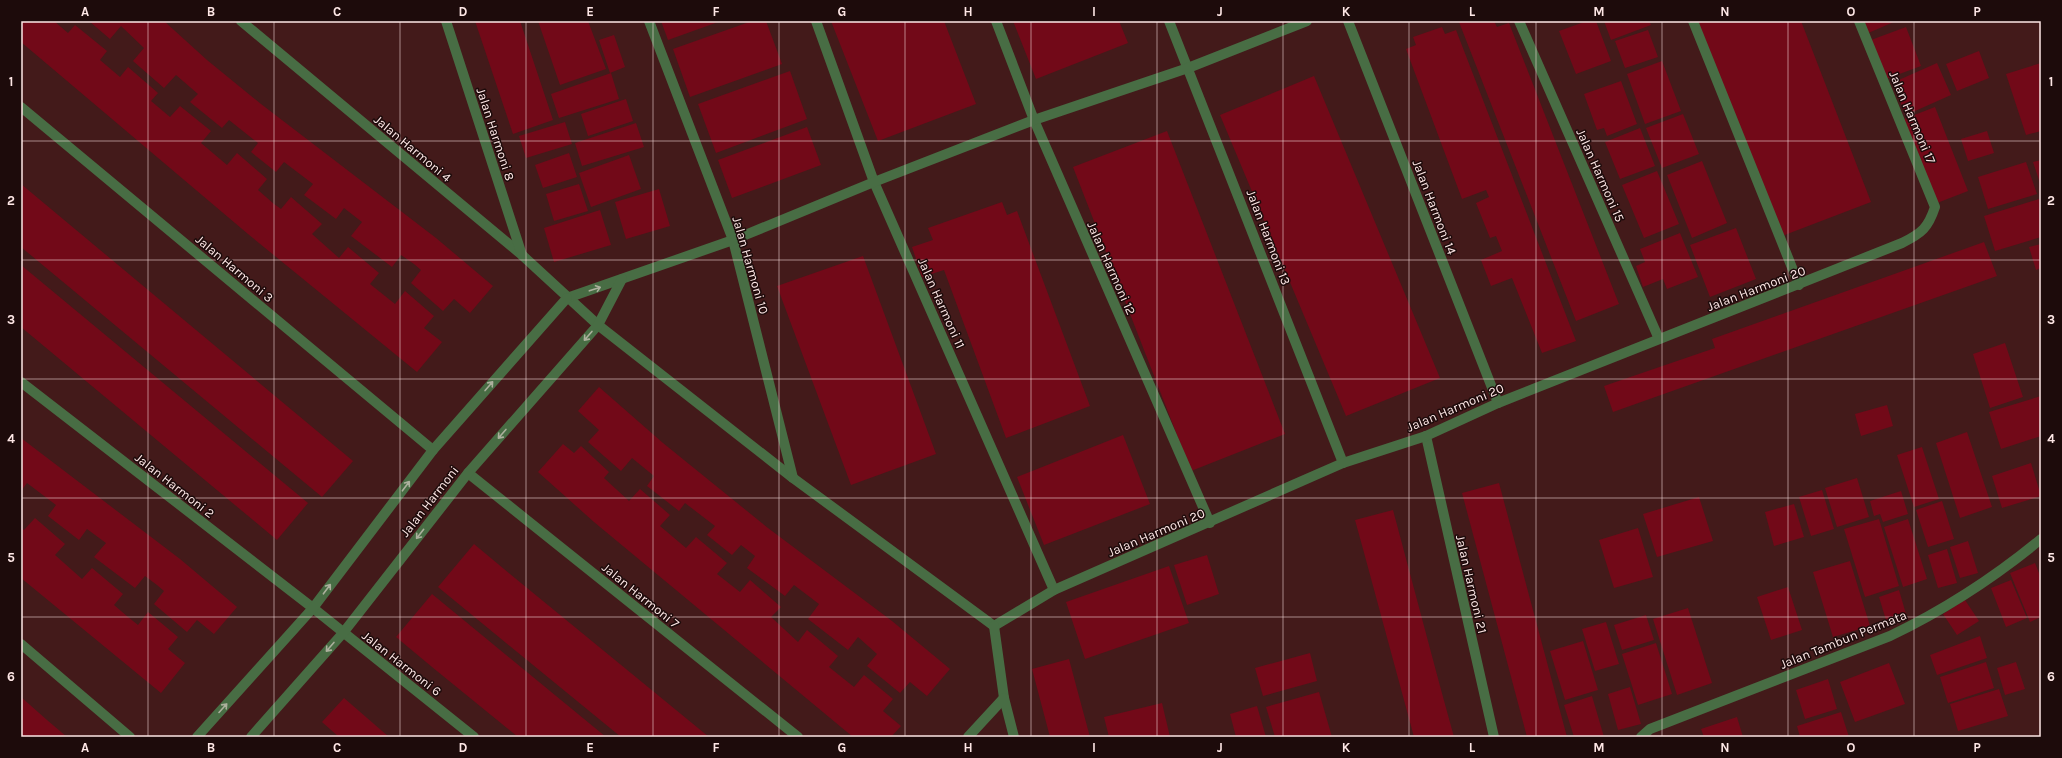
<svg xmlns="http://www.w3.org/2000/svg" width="2062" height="758" viewBox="0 0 2062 758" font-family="Karla,sans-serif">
<rect width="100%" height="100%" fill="#431a1a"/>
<g fill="#720918">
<path d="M21,21H54L68,33L75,25L107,51L100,60L120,77L128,67L158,93L151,101L170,117L180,106L211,131L201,143L227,165L237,153L267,179L258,190L274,204L281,209L291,197L322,224L312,234L339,258L348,247L379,273L370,284L395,304L405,291L434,316L424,328L442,342L417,372L248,234L21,42Z"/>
<path d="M89,21H164L207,60L261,104L436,238L493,286L470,313L454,299L443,311L411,283L421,270L414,264L401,255L392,267L351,236L362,222L344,208L336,219L304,195L313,184L284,162L276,172L251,152L258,143L229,120L222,128L190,102L198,94L176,75L164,88L133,61L144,48L121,26L110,39Z"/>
<path d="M475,21H520L553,120L513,134Z"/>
<path d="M538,21H588L606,69L560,85Z"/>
<path d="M661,21H721L668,40Z"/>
<path d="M752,21H766L782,64L690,97L673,49Z"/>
<path d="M831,21H944L976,104L878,141Z"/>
<path d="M1013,21H1119L1128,43L1036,79Z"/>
<path d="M1461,21H1494L1497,27L1509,23L1619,304L1576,321L1459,22Z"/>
<path d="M1587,21H1596L1611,61L1576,74L1559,31Z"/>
<path d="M1604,21H1649L1651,25L1611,40Z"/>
<path d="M1698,21H1801L1871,202L1782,236Z"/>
<path d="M1861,21H1896L1866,34Z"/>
<path d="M1442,27L1445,34L1456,30L1576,341L1542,353L1512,278L1491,286L1481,260L1502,251L1496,236L1490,238L1476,203L1489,197L1486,190L1462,199L1406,49L1416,45L1413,37Z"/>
<path d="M1906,27L1921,66L1886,79L1871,40Z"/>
<path d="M1648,30L1658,57L1625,68L1615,41Z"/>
<path d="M614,35L625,67L610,73L599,40Z"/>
<path d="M1979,51L1989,78L1957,91L1946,64Z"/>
<path d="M1662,61L1681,111L1645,124L1627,74Z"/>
<path d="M1937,63L1951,95L1906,115L1892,83Z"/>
<path d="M2041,63V131L2026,135L2006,74Z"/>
<path d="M790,71L807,119L716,153L698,104Z"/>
<path d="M611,73L619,99L559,118L551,94Z"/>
<path d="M1314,76L1440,378L1346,416L1220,115Z"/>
<path d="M1621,81L1637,124L1607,136L1604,128L1597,130L1584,94Z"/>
<path d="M626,99L633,121L588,136L581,114Z"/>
<path d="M1935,107L1968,191L1937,203L1904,119Z"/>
<path d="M1683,114L1699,154L1662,168L1646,128Z"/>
<path d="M565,122L572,144L526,158L519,136Z"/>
<path d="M636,123L644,147L582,166L575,143Z"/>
<path d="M807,127L821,165L732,198L718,160Z"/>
<path d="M1640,128L1655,166L1620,179L1605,142Z"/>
<path d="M1167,131L1285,434L1191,471L1073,167Z"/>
<path d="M1987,131L1994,153L1968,161L1961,139Z"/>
<path d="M569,153L577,177L543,188L535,165Z"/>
<path d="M629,155L641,189L591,207L579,173Z"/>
<path d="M2041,160V186L2033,162Z"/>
<path d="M1702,161L1727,223L1692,238L1667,175Z"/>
<path d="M2026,162L2037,194L1988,209L1978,177Z"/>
<path d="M1657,171L1679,224L1644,238L1622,185Z"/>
<path d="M21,184L353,461L322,497L21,247Z"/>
<path d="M579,184L588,211L554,221L546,194Z"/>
<path d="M659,189L670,226L626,239L615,202Z"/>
<path d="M2039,199L2041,207V237L1995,251L1984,216Z"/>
<path d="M1002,202L1007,215L1017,211L1090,406L1006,438L944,270L922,277L912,247L933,240L928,228Z"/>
<path d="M600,210L611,245L554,262L544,228Z"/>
<path d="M1736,228L1756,279L1710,297L1690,245Z"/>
<path d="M1680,233L1698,277L1667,289L1663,279L1643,287L1636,266L1645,262L1640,249Z"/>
<path d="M1984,242L1997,276L1613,412L1604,386L1715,348L1712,339Z"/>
<path d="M2041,244V268L2036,270L2029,247Z"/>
<path d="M863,256L936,454L851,485L777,286Z"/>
<path d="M21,265L308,503L277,540L21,327Z"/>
<path d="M2005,343L2023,397L1990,408L1973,354Z"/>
<path d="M599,387L663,443L768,528L892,621L950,669L927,696L910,682L900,693L867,666L877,654L858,637L848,650L808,619L819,604L794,585L785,596L747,568L755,556L741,545L732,555L707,535L715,526L685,503L679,511L647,486L654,476L632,458L621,471L588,442L599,430L578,411Z"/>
<path d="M2041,396V436L2001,449L1989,412Z"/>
<path d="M1887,405L1893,426L1861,436L1855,414Z"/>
<path d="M1967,432L1992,507L1960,518L1936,443Z"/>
<path d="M1123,435L1150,504L1044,545L1017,477Z"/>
<path d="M21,438L180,559L237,607L214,634L197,620L187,632L154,604L164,591L157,585L145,576L135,588L94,557L106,543L87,529L79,540L48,516L56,505L27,483L21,491Z"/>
<path d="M563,444L574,453L581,446L609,472L604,478L629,501L640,489L670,515L660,526L686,548L696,537L727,563L717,574L740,592L750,580L781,607L771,617L798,642L807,630L838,656L829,667L854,687L864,675L893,699L883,711L901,726L891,737H853L594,522L538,472Z"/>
<path d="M1922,447L1939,499L1914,507L1897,455Z"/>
<path d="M2031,463L2041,496L2002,508L1992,476Z"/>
<path d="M1857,478L1869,517L1837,527L1825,488Z"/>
<path d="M1499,483L1530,599L1567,737H1527L1501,639L1462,493Z"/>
<path d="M1822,490L1834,529L1811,536L1799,497Z"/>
<path d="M1901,491L1908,514L1883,522L1880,514L1874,516L1870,501Z"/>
<path d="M1699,497L1713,541L1657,557L1643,514Z"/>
<path d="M1942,501L1954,539L1928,547L1916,510Z"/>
<path d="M1794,504L1804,537L1774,546L1765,512Z"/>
<path d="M1393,510L1440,686L1454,737H1414L1363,549L1355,520Z"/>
<path d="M35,518L65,544L55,555L82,579L92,568L123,594L114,605L128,617L138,625L148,612L178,637L168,649L185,663L161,693L21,578V528L24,530Z"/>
<path d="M1879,519L1899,586L1865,597L1844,529Z"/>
<path d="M1908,519L1927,579L1903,587L1884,527Z"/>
<path d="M1638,528L1653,577L1614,588L1599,540Z"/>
<path d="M1968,541L1978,573L1960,578L1950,547Z"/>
<path d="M474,544L510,574L709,737H621L500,638L438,587Z"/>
<path d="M1947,549L1957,583L1938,588L1928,555Z"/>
<path d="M1207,555L1219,594L1187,605L1174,565Z"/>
<path d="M1850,561L1870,626L1833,637L1813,572Z"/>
<path d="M2035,563L2041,578V617L2030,622L2010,573Z"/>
<path d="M1169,566L1189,623L1085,659L1066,602Z"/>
<path d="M2011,580L2027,618L2006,627L1991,588Z"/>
<path d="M1788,587L1802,630L1771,640L1757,597Z"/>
<path d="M1899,590L1906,614L1886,620L1879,597Z"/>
<path d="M432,594L494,645L606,737H518L432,667L396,637Z"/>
<path d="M1965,600L1979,621L1957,635L1943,614Z"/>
<path d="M1688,608L1712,683L1677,695L1653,619Z"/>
<path d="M1646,615L1654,640L1622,650L1614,625Z"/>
<path d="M1606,622L1619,664L1595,671L1582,629Z"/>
<path d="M1980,636L1987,658L1937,675L1930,655Z"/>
<path d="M1583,641L1598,690L1565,700L1550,651Z"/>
<path d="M1656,643L1672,694L1638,705L1622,654Z"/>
<path d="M1310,653L1317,681L1263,696L1255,668Z"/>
<path d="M1069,659L1077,689L1090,737H1050L1032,669Z"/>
<path d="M1986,662L1994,688L1948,703L1940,677Z"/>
<path d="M2016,662L2025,689L2005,695L1997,668Z"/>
<path d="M1889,663L1905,704L1855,722L1840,682Z"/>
<path d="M1828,679L1837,709L1805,719L1796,690Z"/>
<path d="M1630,687L1641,724L1618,730L1608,694Z"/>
<path d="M1999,689L2008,716L1958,731L1950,704Z"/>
<path d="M1319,692L1332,737H1275L1266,707Z"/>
<path d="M1592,696L1604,737H1574L1564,705Z"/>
<path d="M21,697L47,720L67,737H21Z"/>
<path d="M344,698L389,737H339L322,722Z"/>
<path d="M1162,703L1170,737H1109L1104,717Z"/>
<path d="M1257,706L1266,737H1236L1230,714Z"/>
<path d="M1841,712L1849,737H1800L1797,726Z"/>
<path d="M1737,717L1743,737H1704L1701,729Z"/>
</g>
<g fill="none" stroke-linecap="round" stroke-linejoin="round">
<g stroke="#486d44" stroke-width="10">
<path d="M241,21L522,255L598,325L793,478L994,626"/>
<path d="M446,21L522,255"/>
<path d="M649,21L733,240L793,478"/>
<path d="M816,21L874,182L1054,590"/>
<path d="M996,21L1034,120L1210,523"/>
<path d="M1169,21L1343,463"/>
<path d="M1348,21L1498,403"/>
<path d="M1519,21L1659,339"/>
<path d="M1693,21L1799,285"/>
<path d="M21,107L433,450"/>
<path d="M567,298L733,240L874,182L1034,120L1188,68L1307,21"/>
<path d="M21,382L313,608L474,737"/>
<path d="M1426,436L1494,737"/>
<path d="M468,473L798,737"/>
<path d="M994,626L1054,590L1343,463L1426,436L1498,403L1902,243C1922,233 1928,228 1935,207L1859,21"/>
<path d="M994,626L1004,698L1014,737"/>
<path d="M21,644L130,737"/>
<path d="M197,737L313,608L433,450L567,298"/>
<path d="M251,737L343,633L468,473L598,325L622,279"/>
<path d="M968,737L1004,698"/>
<path d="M1641,737L1650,729L1890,636C1944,610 1995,577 2041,539"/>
</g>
</g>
<defs><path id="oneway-shaft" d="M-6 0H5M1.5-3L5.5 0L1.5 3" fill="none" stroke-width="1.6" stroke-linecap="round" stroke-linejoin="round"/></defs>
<g stroke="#acb09d">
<use href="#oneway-shaft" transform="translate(595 289) rotate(-18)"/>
<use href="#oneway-shaft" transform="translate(588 336) rotate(131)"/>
<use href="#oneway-shaft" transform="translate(489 386) rotate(-49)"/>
<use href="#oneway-shaft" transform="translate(502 434) rotate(131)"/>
<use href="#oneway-shaft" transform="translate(406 486) rotate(-53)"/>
<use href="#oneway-shaft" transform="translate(420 534) rotate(128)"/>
<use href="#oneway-shaft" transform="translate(327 589) rotate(-53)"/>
<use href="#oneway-shaft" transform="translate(330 647) rotate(131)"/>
<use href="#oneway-shaft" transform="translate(223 708) rotate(-48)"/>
</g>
<path fill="none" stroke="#fee7e6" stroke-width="1" stroke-opacity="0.55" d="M148,21V737M274,21V737M400,21V737M526,21V737M653,21V737M779,21V737M905,21V737M1031,21V737M1157,21V737M1283,21V737M1409,21V737M1536,21V737M1662,21V737M1788,21V737M1914,21V737M21,141H2041M21,260H2041M21,379H2041M21,498H2041M21,617H2041"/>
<g text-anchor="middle" stroke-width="3" stroke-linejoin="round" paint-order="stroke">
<g font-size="13" fill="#fee7e6" stroke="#1d0b0b">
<text transform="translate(1913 117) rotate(67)" y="5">Jalan Harmoni 17</text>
<text transform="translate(496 134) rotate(72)" y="5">Jalan Harmoni 8</text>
<text transform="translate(413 148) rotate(40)" y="5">Jalan Harmoni 4</text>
<text transform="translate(1601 175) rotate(66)" y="5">Jalan Harmoni 15</text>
<text transform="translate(1435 207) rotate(69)" y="5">Jalan Harmoni 14</text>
<text transform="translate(1269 237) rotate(69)" y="5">Jalan Harmoni 13</text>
<text transform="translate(751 265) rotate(74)" y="5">Jalan Harmoni 10</text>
<text transform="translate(235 268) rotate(40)" y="5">Jalan Harmoni 3</text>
<text transform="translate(1112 268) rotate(66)" y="5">Jalan Harmoni 12</text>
<text transform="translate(1756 288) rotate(-21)" y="5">Jalan Harmoni 20</text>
<text transform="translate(942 303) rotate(66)" y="5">Jalan Harmoni 11</text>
<text transform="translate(1455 407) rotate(-23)" y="5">Jalan Harmoni 20</text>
<text transform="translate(175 485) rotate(38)" y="5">Jalan Harmoni 2</text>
<text transform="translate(429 501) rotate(-52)" y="5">Jalan Harmoni</text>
<text transform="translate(1156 532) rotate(-23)" y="5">Jalan Harmoni 20</text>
<text transform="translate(1472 584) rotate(77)" y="5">Jalan Harmoni 21</text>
<text transform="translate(641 595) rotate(39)" y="5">Jalan Harmoni 7</text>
<text transform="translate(1843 639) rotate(-22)" y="5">Jalan Tambun Permata</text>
<text transform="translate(402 663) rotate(38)" y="5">Jalan Harmoni 6</text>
</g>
</g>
<rect width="2062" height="758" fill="none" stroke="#1d0b0b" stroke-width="44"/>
<rect x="22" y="22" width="2018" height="714" fill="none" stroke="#fee7e6" stroke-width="1.5"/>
<g font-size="13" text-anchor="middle" font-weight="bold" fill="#fee7e6">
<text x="85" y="16">A</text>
<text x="211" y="16">B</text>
<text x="337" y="16">C</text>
<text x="463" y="16">D</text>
<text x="590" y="16">E</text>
<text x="716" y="16">F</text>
<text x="842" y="16">G</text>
<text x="968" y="16">H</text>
<text x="1094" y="16">I</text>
<text x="1220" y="16">J</text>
<text x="1346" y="16">K</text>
<text x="1472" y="16">L</text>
<text x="1599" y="16">M</text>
<text x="1725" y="16">N</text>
<text x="1851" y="16">O</text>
<text x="1977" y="16">P</text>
<text x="11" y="86">1</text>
<text x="2051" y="86">1</text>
<text x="11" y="205">2</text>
<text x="2051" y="205">2</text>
<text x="11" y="324">3</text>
<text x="2051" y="324">3</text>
<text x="11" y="443">4</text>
<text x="2051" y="443">4</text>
<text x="11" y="562">5</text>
<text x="2051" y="562">5</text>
<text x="11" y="681">6</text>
<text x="2051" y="681">6</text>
<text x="85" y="752">A</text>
<text x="211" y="752">B</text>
<text x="337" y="752">C</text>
<text x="463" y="752">D</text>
<text x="590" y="752">E</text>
<text x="716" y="752">F</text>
<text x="842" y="752">G</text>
<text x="968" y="752">H</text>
<text x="1094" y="752">I</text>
<text x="1220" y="752">J</text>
<text x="1346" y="752">K</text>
<text x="1472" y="752">L</text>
<text x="1599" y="752">M</text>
<text x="1725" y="752">N</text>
<text x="1851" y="752">O</text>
<text x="1977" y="752">P</text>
</g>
</svg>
